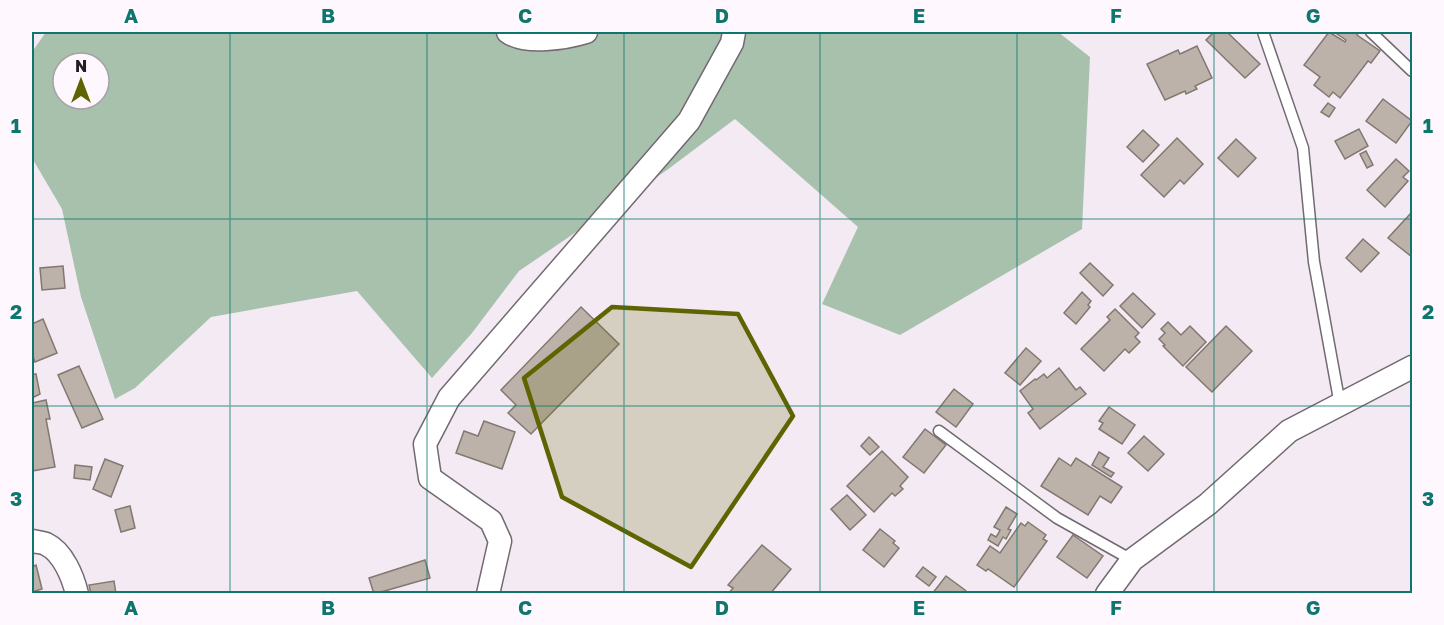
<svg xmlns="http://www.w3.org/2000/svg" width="1444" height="625" viewBox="0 0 1444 625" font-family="'Golos Text',sans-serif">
<rect width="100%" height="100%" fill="#f3eaf3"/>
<path fill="#a8c1ad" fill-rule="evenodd" d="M46,32H1058L1090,57L1082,229L900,335L822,304L858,227L735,119L667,170L519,271L472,333L432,378L357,291L211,317L135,388L115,399L81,297L62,209L32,158V52ZM63,63H99V99H63Z"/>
<g fill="#bcb2aa" stroke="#827871" stroke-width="1.5">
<path d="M1214,32H1227L1260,64L1245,78L1206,40Z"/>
<path d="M1329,32L1345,42L1346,40L1334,32H1358L1357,35L1380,51L1371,63L1368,61L1340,98L1333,92L1329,97L1314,85L1320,77L1304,65Z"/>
<path d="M1197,46L1212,78L1195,86L1197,89L1186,94L1185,91L1165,100L1147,64L1178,50L1180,54Z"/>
<path d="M1383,99L1412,121L1396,143L1366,121Z"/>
<path d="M1328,103L1335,108L1329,117L1321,112Z"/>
<path d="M1359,129L1368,146L1345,159L1335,141Z"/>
<path d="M1143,130L1159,145L1143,162L1127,147Z"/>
<path d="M1177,138L1203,164L1184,184L1180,180L1164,197L1141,175Z"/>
<path d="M1236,139L1256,158L1238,177L1218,158Z"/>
<path d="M1366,151L1373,165L1367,168L1360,154Z"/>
<path d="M1396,159L1409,171L1403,177L1408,181L1385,207L1367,190Z"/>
<path d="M1412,212V257L1388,238Z"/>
<path d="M1363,239L1379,253L1361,272L1346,258Z"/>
<path d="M1090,263L1113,285L1103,296L1080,273Z"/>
<path d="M63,266L65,288L42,290L40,268Z"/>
<path d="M1082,292L1091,301L1088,305L1090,307L1076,324L1064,313Z"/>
<path d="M1133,293L1155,314L1142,328L1120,306Z"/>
<path d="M581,307L619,344L531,434L508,413L516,405L501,390Z"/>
<path d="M1115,309L1139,333L1135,337L1140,342L1129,353L1125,349L1104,371L1081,349L1110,320L1107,317Z"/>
<path d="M43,319L57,353L35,362L32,354V324Z"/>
<path d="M1168,322L1181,335L1190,326L1206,342L1183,366L1163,346L1165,345L1159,339L1165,333L1161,329Z"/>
<path d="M1226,326L1252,351L1212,392L1186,367Z"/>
<path d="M1026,348L1041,361L1020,385L1005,373Z"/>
<path d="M79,366L103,419L82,428L58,375Z"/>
<path d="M1059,368L1076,390L1080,387L1086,394L1040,429L1028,413L1033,409L1020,391L1035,379L1036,380L1044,374L1047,378Z"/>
<path d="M32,371V374H36L40,394L32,398Z"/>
<path d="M954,389L973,404L956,427L936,412Z"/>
<path d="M46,400L50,419H46L55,467L32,471V403Z"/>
<path d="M1109,407L1135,425L1122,444L1099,429L1103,423L1099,421Z"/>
<path d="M484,421L515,432L502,469L456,453L464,431L478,436Z"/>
<path d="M925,429L946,445L924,473L903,457Z"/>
<path d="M1144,436L1164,454L1148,471L1128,453Z"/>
<path d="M869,437L879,447L870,455L861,446Z"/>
<path d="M882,451L908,477L900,486L903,489L895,496L892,493L874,512L847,486Z"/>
<path d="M1099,452L1109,458L1103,467L1114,473L1111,477L1092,465Z"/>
<path d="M1059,458L1071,466L1076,458L1122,487L1111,503L1100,496L1088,515L1041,486Z"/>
<path d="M105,459L123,466L111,497L93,489Z"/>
<path d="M75,465L92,467L90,480L74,478Z"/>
<path d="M847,495L866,515L850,530L831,509Z"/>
<path d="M130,506L135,528L121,532L115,510Z"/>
<path d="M1006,507L1017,514L1008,529L1011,530L1006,539L1003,537L998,546L988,540L991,534L996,537L998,534L1000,530L994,527Z"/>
<path d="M1028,522L1046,535L1043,539L1047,541L1014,587L988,569L986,571L977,565L990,546L1000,553L1021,523L1025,526Z"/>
<path d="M880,529L895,541L893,543L899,548L884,567L863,550Z"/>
<path d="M1073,535L1103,556L1087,578L1057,557Z"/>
<path d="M762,545L791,569L770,594H728L733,588L728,585Z"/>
<path d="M425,560L430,578L374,594L369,578Z"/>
<path d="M36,565L42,589L32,592V567Z"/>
<path d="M923,567L936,577L929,586L916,576Z"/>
<path d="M946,576L965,590L969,594H932Z"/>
<path d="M114,581L116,594H91L89,585Z"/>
</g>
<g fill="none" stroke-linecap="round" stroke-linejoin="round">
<g stroke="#726971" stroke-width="13">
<g id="lane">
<path d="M1263,32L1303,148L1314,262L1340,405"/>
<path d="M1371,32L1412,71"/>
<path d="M939,431L1057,518L1132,560"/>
</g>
</g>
<g stroke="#726971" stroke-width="25">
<g id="street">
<path d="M508,32C526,45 566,38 586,32"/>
<path d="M32,541C36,542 42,542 46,544C63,552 73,577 77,594"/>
<path d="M488,594L500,541L491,521L430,478L425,444L449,398L689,121L732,43L734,32"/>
<path d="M1107,594L1132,560L1208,504L1289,431L1412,367"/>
</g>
</g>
<use href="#lane" stroke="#fff" stroke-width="10"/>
<use href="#street" stroke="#fff" stroke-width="22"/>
</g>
<path fill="#5f6300" fill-opacity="0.2" stroke="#5f6300" stroke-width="4.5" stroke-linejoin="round" d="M612,307L738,314L793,416L691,567L562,497L524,378Z"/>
<path fill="none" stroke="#0f766e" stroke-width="1.5" stroke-opacity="0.55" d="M230,32V594M427,32V594M624,32V594M820,32V594M1017,32V594M1214,32V594M32,219H1412M32,406H1412"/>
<rect width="1444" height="625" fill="none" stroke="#fef8fe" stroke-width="66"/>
<g transform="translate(81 81)"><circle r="28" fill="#fef8fe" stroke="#a6a1a6" stroke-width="1.5"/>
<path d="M0-4.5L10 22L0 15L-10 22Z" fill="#5f6300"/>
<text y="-9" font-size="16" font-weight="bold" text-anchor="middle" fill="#221f22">N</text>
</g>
<rect x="33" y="33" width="1378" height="559" fill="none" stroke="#0f766e" stroke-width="2"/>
<g font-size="20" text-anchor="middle" font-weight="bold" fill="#0f766e">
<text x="131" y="23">A</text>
<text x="328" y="23">B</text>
<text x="525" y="23">C</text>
<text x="722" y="23">D</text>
<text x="919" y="23">E</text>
<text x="1116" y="23">F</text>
<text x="1313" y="23">G</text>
<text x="16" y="133">1</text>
<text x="1428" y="133">1</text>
<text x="16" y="319">2</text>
<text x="1428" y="319">2</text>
<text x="16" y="506">3</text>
<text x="1428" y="506">3</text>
<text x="131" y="615">A</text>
<text x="328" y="615">B</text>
<text x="525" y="615">C</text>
<text x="722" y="615">D</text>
<text x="919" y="615">E</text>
<text x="1116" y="615">F</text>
<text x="1313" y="615">G</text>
</g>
</svg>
